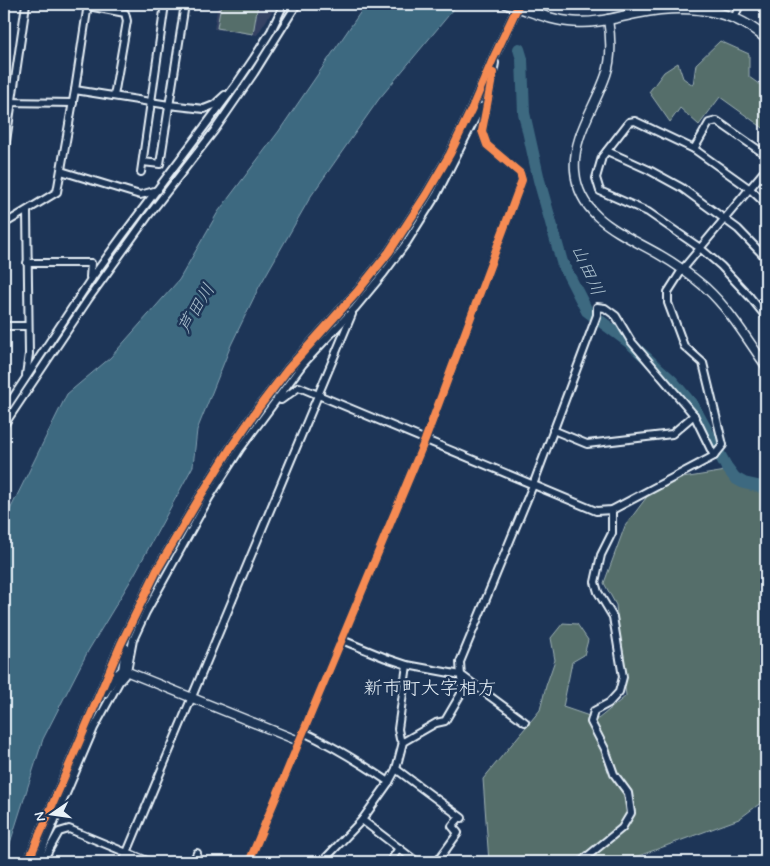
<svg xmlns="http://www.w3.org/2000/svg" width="770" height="866" viewBox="0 0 770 866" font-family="Mynerve,'Klee One',sans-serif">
<rect width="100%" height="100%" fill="#1d3557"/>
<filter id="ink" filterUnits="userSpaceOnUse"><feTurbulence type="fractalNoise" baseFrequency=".02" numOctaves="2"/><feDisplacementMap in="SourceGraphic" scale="10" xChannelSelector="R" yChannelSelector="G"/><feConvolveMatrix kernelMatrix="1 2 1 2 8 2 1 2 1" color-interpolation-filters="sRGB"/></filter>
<g filter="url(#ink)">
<path fill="#344364" d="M218,4H277L257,35L214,29Z"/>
<g fill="#546e6b" stroke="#9eb0b2">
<path d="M221,4H258L253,34L217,28Z"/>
<path d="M720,41L749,54V77L766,89V130L720,97L699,125L680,108L670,122L649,92L664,72L678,63L683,78L693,85L696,64Z"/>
<path d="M726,471L766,491V799L739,819L633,858L627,862H489L483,779L540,710L546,686L555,660L551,638L563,623L577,624L588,640L584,655L572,662L563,707L598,719L626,696L616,605L604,583L625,526L658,482Z"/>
</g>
<path fill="#3c6980" stroke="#819fb0" d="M366,4H458L379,99L311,196L259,287L231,345L197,430L193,466L134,575L88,651L43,739L4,862V522L67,394L110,358L179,280L218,212L279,131Z"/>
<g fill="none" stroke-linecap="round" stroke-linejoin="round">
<path stroke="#3c6980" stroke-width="12" d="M519,49L522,59L524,113L539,180L562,262L587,311L630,343L672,381L694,407L726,466L735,478L744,483L766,488"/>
<g stroke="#e8f1f8" stroke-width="10">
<g id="minor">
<path d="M88,6L125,13L127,21L114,96"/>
<path d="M734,19L740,4"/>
<path d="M75,90L169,105L204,109L214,105L225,95"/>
<path d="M4,102L73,103"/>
<path d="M694,149L709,123L717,121L766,155"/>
<path d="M607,151L649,170L682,188L738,229L766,258"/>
<path d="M4,155L26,4"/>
<path d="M143,162L160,164L185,4"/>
<path d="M61,171L140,195L158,190"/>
<path d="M141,172L165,4"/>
<path d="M766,204L750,189L694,149L635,121L629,122L602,157L596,178L600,191L648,212L700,248L721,266L750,297L766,317"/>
<path d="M4,224L57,192L75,90L88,4"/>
<path d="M27,263H91L90,277L91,279"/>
<path d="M4,326H28"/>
<path d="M26,375L29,354L27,211"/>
<path d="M277,398L281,400L299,387L596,511L612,510L714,456L723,445L703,363L684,346L668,303V292L682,270L766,169"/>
<path d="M4,411L91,279L123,235L235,86L254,58L271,31L284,4"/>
<path d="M4,425L89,298L148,216L214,131L254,73L297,4"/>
<path d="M553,430L587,444L672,434L694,415"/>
<path d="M342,640L386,658L407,665L461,675L525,722"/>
<path d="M303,732C334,746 361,763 389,782"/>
<path d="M403,742L400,739L398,729L407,665"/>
<path d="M396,769L462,818"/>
<path d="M362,820L417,862"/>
<path d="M37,862L94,728L119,682L125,675L127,671L133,640L146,612L209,498L240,449L303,364L355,308L384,273L407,242L437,194L481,107L486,106"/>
<path d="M42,862L59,832L69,829L127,853"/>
<path d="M123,862L352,314"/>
<path d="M193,862L197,853"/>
<path d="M249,862L425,440L522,180L520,173L487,145L482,131L495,63L493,59"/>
<path d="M322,862L362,820L389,782L396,769L403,742L436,723L445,721L462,692L460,662L533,485L597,315V307L605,308L616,316L631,341L694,415L714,456"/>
<path d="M390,862L399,848"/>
<path d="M437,862L458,833L452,826L460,817"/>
<path d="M583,862L584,859L622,828L631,813L628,793L614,774L605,749L591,722L594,711L609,703L619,692L623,677L613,617L598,592L595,582L601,555L612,533V510"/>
</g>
</g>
<g stroke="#e8f1f8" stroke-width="11">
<g id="tertiary">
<path d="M608,19C611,38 612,58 606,75C595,107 572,137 575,171C579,219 624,234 660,255C676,264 692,276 706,288C730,310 747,339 766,366"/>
<path d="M123,670L299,741"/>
<path d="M100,694L104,693L114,678L123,670L126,649L121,644"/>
<path d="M127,853L148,862"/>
<path d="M28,862L121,644L157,570L200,497L230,449L259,407L288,369L357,292L389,252L426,195L450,154L472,108L493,59L519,4"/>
</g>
</g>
<g stroke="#e8f1f8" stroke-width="12">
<path id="secondary" d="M507,4C529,10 551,21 574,22C596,24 617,17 638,13C673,6 712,6 744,23C752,27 759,33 766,38"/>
</g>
<use href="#minor" stroke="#1d3557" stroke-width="6"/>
<use href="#tertiary" stroke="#1d3557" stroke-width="8"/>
<use href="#secondary" stroke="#1d3557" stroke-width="9"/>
<g stroke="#1d3557" stroke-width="11">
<g id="cycleway">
<path d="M28,862L121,644L157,570L200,497L230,449L259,407L288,369L357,292L389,252L426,195L450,154L472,108L493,59L519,4"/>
<path d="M249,862L425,440L522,180L520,173L487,145L482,131L493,73"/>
</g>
</g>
<use href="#cycleway" stroke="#f68b52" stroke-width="8"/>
</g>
</g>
<g text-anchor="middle" stroke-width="5" stroke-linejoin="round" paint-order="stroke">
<g font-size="18" font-style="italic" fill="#acc1ce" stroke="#1d3557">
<text transform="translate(588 270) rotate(66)" y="6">山田川</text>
<text transform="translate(196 308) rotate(-59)" y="6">芦田川</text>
</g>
<g font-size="19" fill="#e8f1f8" stroke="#1d3557">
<text x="430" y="694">新市町大字相方</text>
</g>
</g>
<rect width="770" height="866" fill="none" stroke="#1d3557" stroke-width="20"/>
<rect x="10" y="10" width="750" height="846" fill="none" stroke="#e8f1f8" stroke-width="2" filter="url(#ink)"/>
<g transform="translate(52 814) rotate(257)" stroke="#1d3557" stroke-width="4" paint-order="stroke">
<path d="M0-4L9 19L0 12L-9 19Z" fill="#e8f1f8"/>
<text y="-8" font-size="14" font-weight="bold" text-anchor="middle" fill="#e8f1f8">N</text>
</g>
</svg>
